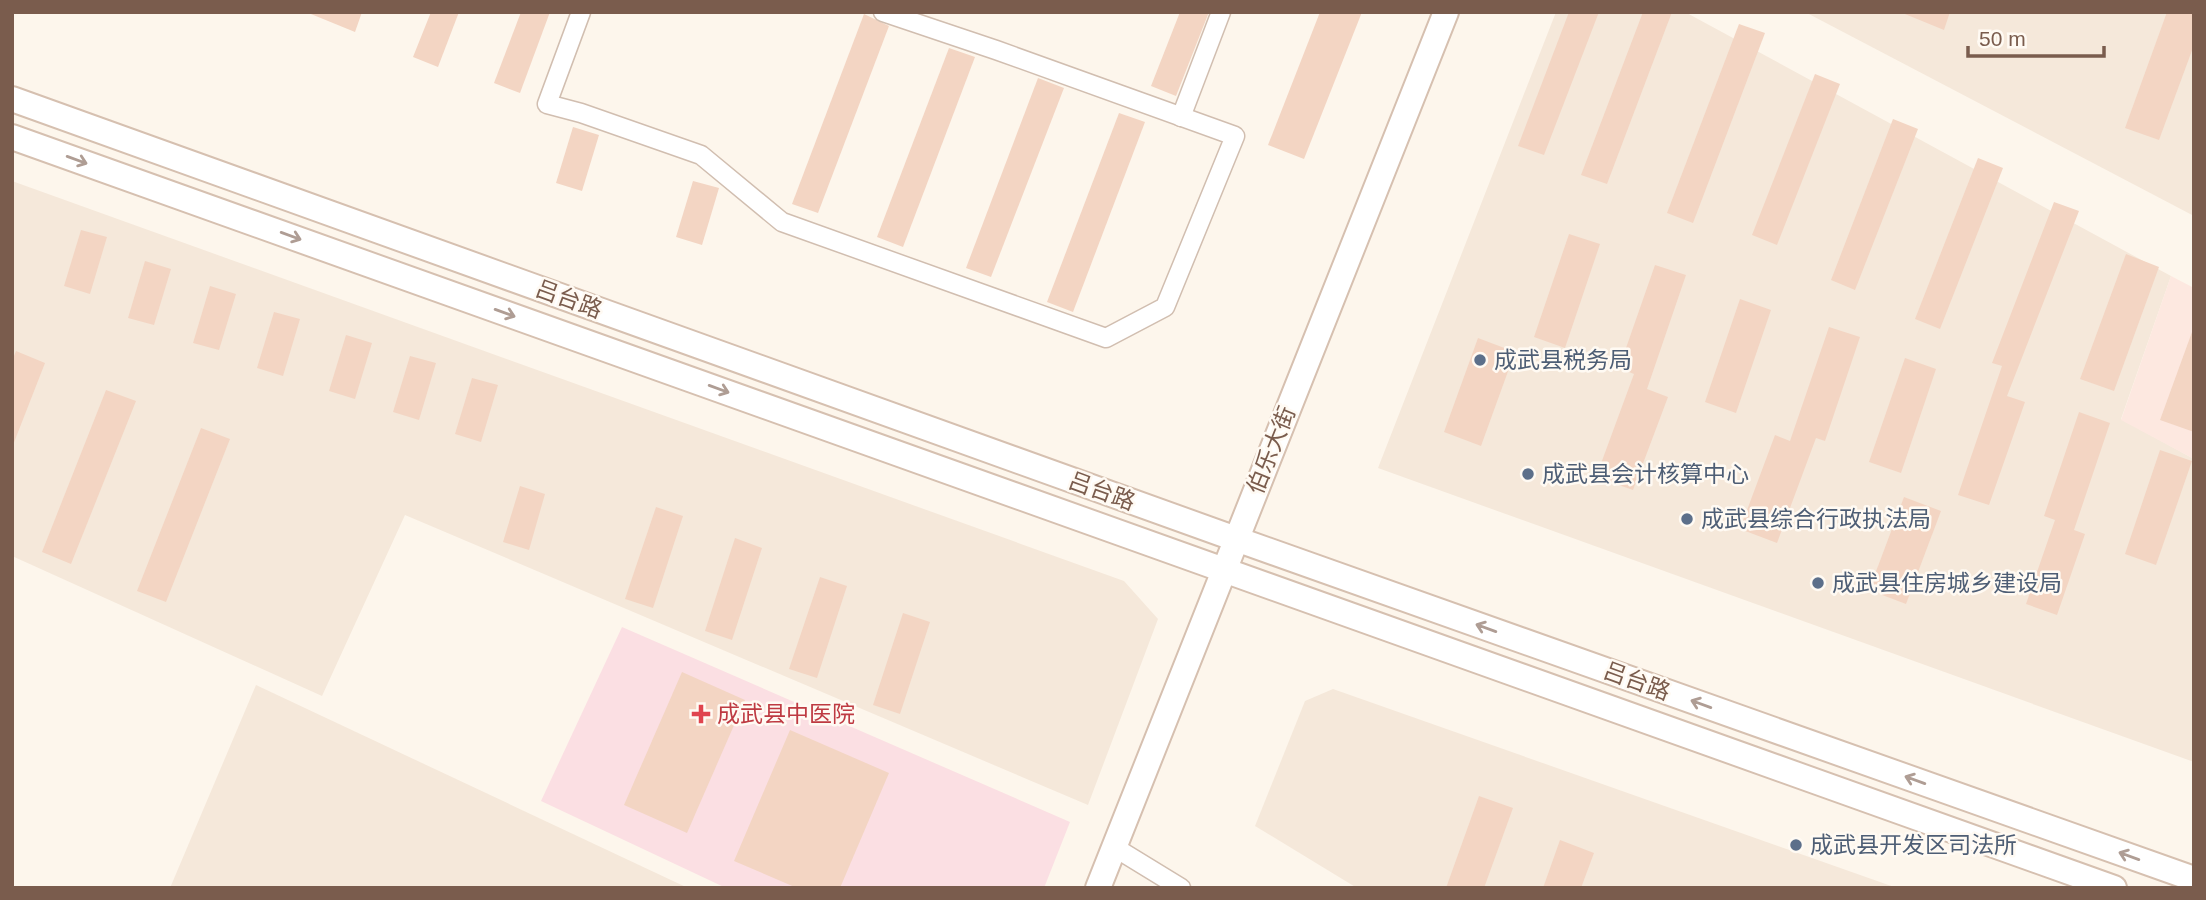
<svg xmlns="http://www.w3.org/2000/svg" width="2206" height="900" viewBox="0 0 2206 900" font-family="Helvetica,'Noto Sans SC',sans-serif">
<rect width="100%" height="100%" fill="#fdf6ec"/>
<g fill="#f5e8da">
<path d="M1556,12H1685L2171,276L2121,419L2194,459V762L1378,468Z"/>
<path d="M1805,12H2194V216Z"/>
<path d="M12,181L1124,581L1158,619L1088,805L405,515L322,696L12,556Z"/>
<path d="M256,685L688,888H170Z"/>
<path d="M1333,689L1897,888H1357L1255,826L1305,701Z"/>
</g>
<path fill="#fde8e0" d="M2171,276L2194,288V459L2121,420Z"/>
<path fill="#fbdfe3" d="M622,627L1070,822L1044,888H726L541,801Z"/>
<g fill="#f3d5c3">
<path d="M306,12H362L355,32Z"/>
<path d="M431,12H459L438,67L413,57Z"/>
<path d="M521,12H550L520,93L494,83Z"/>
<path d="M1180,12H1209L1176,96L1151,86Z"/>
<path d="M1320,12H1362L1304,159L1268,145Z"/>
<path d="M1569,12H1599L1544,155L1518,146Z"/>
<path d="M1643,12H1672L1607,184L1581,175Z"/>
<path d="M1900,12H1950L1944,30Z"/>
<path d="M2167,12H2194V45L2159,140L2125,128Z"/>
<path d="M864,14L889,26L818,213L792,204Z"/>
<path d="M1739,24L1765,33L1693,223L1667,213Z"/>
<path d="M949,48L975,57L903,247L877,237Z"/>
<path d="M1815,74L1840,84L1777,245L1752,235Z"/>
<path d="M1038,78L1064,88L991,277L966,268Z"/>
<path d="M1119,113L1145,122L1073,312L1047,302Z"/>
<path d="M1893,119L1918,129L1855,290L1831,280Z"/>
<path d="M573,127L599,135L582,191L556,183Z"/>
<path d="M1978,158L2003,168L1940,329L1915,319Z"/>
<path d="M693,181L719,188L702,245L676,237Z"/>
<path d="M2054,202L2079,211L2007,396L2025,402L1989,505L1958,495L2002,366L1992,363Z"/>
<path d="M81,230L107,237L90,294L64,286Z"/>
<path d="M1569,234L1600,244L1565,348L1534,337Z"/>
<path d="M2126,254L2159,267L2114,391L2080,379Z"/>
<path d="M145,261L171,269L154,325L128,318Z"/>
<path d="M1655,265L1686,275L1647,389L1668,397L1633,490L1596,477L1634,374L1619,368Z"/>
<path d="M210,286L236,294L219,350L193,343Z"/>
<path d="M1740,299L1771,310L1736,413L1705,402Z"/>
<path d="M274,312L300,319L283,376L257,368Z"/>
<path d="M1829,327L1860,337L1825,441L1816,438L1777,543L1740,529L1775,435L1790,441Z"/>
<path d="M2192,332H2194V432L2160,420Z"/>
<path d="M346,335L372,343L355,399L329,391Z"/>
<path d="M1478,338L1515,352L1481,446L1444,432Z"/>
<path d="M16,351L45,363L13,445L12,361Z"/>
<path d="M410,356L436,363L419,420L393,412Z"/>
<path d="M1905,358L1936,369L1901,473L1869,462Z"/>
<path d="M472,378L498,385L481,442L455,434Z"/>
<path d="M106,390L136,401L71,564L42,552Z"/>
<path d="M2079,412L2110,423L2074,530L2085,534L2057,615L2026,604L2055,520L2044,516Z"/>
<path d="M201,428L230,439L166,602L137,591Z"/>
<path d="M2160,450L2192,461L2156,565L2125,554Z"/>
<path d="M520,486L545,494L529,550L503,542Z"/>
<path d="M1904,497L1941,511L1906,604L1869,590Z"/>
<path d="M656,507L683,516L653,608L625,599Z"/>
<path d="M735,538L762,548L732,640L705,631Z"/>
<path d="M820,577L847,586L817,678L789,669Z"/>
<path d="M903,613L930,622L900,714L873,705Z"/>
<path d="M682,672L745,700L687,833L624,805Z"/>
<path d="M790,730L889,773L840,888H797L734,861Z"/>
<path d="M1479,796L1513,808L1484,888H1446Z"/>
<path d="M1560,840L1594,853L1581,888H1543Z"/>
</g>
<g fill="none" stroke-linecap="round" stroke-linejoin="round">
<g stroke="#d1beb0" stroke-width="21">
<g id="minor">
<path d="M581,12L547,104L581,113L701,155L782,222L1106,338L1165,307L1235,136L996,50L883,12"/>
<path d="M1181,117L1221,12"/>
<path d="M1114,847L1181,888"/>
</g>
</g>
<g stroke="#d6c0b0" stroke-width="28">
<g id="secondary">
<path d="M12,99L1236,539L2194,879"/>
<path d="M12,137L2114,888"/>
<path d="M1098,888L1446,12"/>
</g>
</g>
<use href="#minor" stroke="#fff" stroke-width="18"/>
<use href="#secondary" stroke="#fff" stroke-width="24"/>
</g>
<defs><path id="oneway-shaft" d="M-6 0H5M1.5-3L5.5 0L1.5 3" fill="none" stroke-width="1.6" stroke-linecap="round" stroke-linejoin="round" transform="scale(1.75)"/></defs>
<g stroke="#af9d94">
<use href="#oneway-shaft" transform="translate(77 160) rotate(20)"/>
<use href="#oneway-shaft" transform="translate(291 236) rotate(20)"/>
<use href="#oneway-shaft" transform="translate(505 313) rotate(20)"/>
<use href="#oneway-shaft" transform="translate(719 389) rotate(20)"/>
<use href="#oneway-shaft" transform="translate(1486 628) rotate(-160)"/>
<use href="#oneway-shaft" transform="translate(1701 704) rotate(-160)"/>
<use href="#oneway-shaft" transform="translate(1915 780) rotate(-160)"/>
<use href="#oneway-shaft" transform="translate(2129 856) rotate(-160)"/>
</g>
<g fill="#5c6f8a" stroke="#fffaf3" stroke-width="2.5">
<circle cx="1480" cy="360" r="7"/>
<circle cx="1528" cy="474" r="7"/>
<circle cx="1687" cy="519" r="7"/>
<circle cx="1818" cy="583" r="7"/>
<circle cx="1796" cy="845" r="7"/>
</g>
<path fill="#e0444e" stroke="#fffaf3" stroke-width="2.5" d="M697.5 703.5h7v7h7v7h-7v7h-7v-7h-7v-7h7z"/>
<g text-anchor="middle" stroke-width="5" stroke-linejoin="round" paint-order="stroke">
<g font-size="23" fill="#7a5c4d" stroke="#fffaf3">
<text transform="translate(569 299) rotate(20)" y="8">吕台路</text>
<text transform="translate(1271 450) rotate(-68)" y="8">伯乐大街</text>
<text transform="translate(1102 491) rotate(20)" y="8">吕台路</text>
<text transform="translate(1637 681) rotate(20)" y="8">吕台路</text>
</g>
<g font-size="23" fill="#4e5e75" stroke="#fffaf3" text-anchor="start">
<text x="1494" y="368">成武县税务局</text>
<text x="1542" y="482">成武县会计核算中心</text>
<text x="1701" y="527">成武县综合行政执法局</text>
<text x="1832" y="591">成武县住房城乡建设局</text>
<text x="1810" y="853">成武县开发区司法所</text>
</g>
<g font-size="23" fill="#be3a42" stroke="#fffaf3" text-anchor="start">
<text x="717" y="722">成武县中医院</text>
</g>
</g>
<rect width="2206" height="900" fill="none" stroke="#7a5c4d" stroke-width="28"/>
<path d="M1968 46v10h136v-10" fill="none" stroke="#7a5c4d" stroke-width="3.5"/>
<text x="1979" y="46" font-size="21" fill="#7a5c4d" stroke="#fffaf3" stroke-width="5" paint-order="stroke">50 m</text>
</svg>
